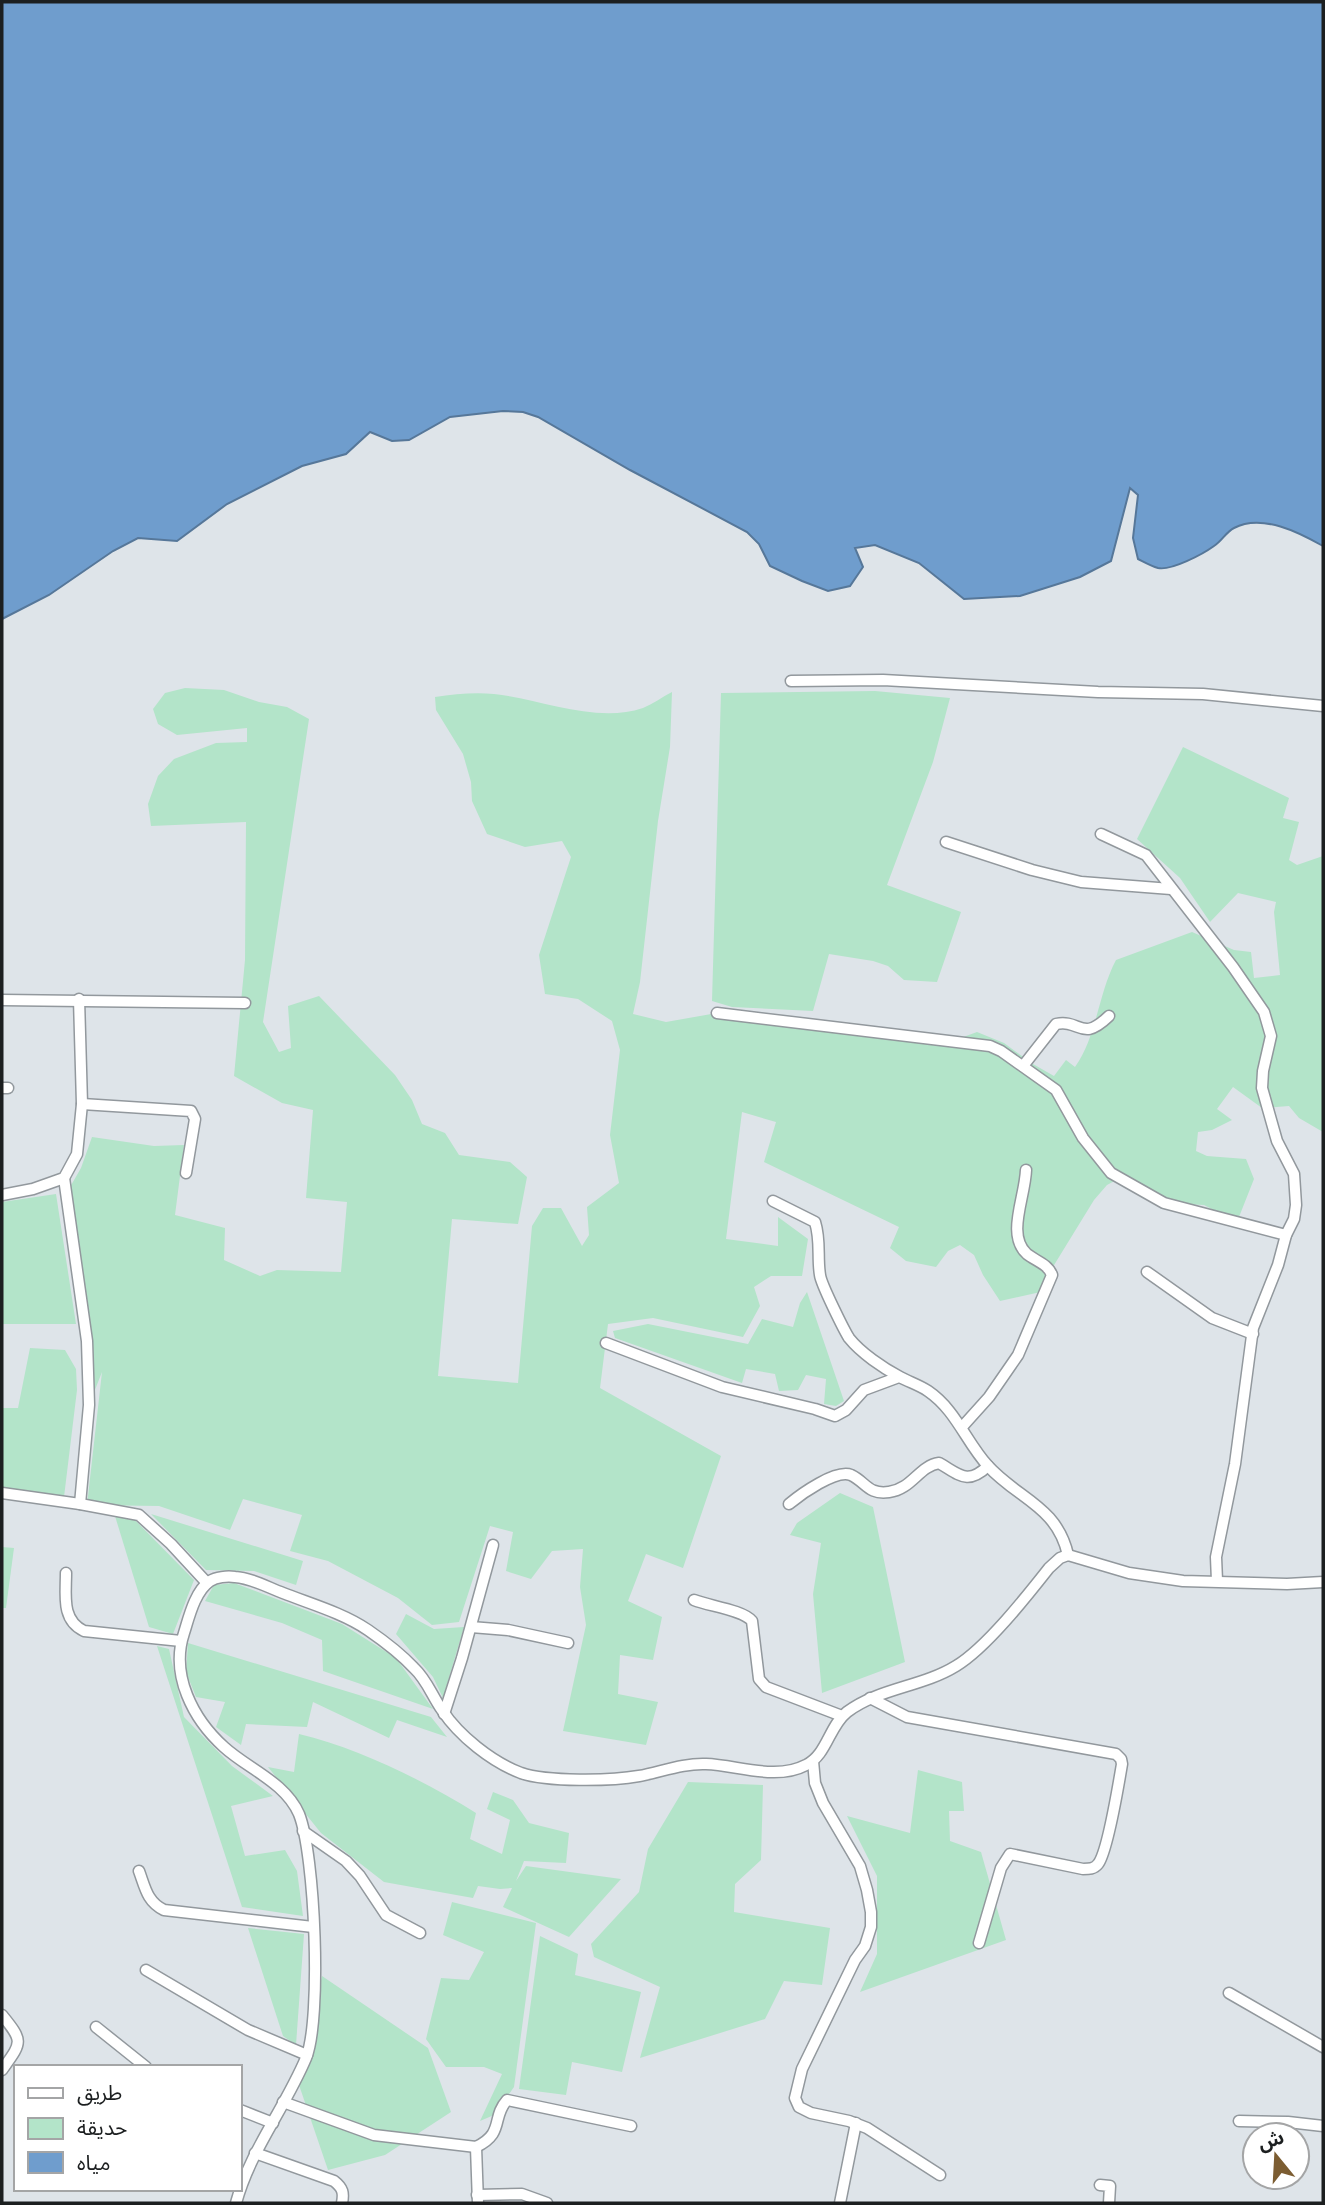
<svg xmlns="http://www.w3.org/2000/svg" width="1325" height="2205" viewBox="0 0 1325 2205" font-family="'Public Sans','Noto Sans Arabic',sans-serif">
<rect width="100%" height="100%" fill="#dee4e9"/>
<g fill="#b3e4c9">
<path d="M185,688L224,690L259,702L287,707L309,719L263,1022L279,1052L291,1048L288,1006L319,996L395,1075L412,1100L422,1124L445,1133L459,1155L510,1162L527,1177L518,1224L452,1219L438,1376L518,1383L532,1226L543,1208H561L582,1246L589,1235L587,1207L619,1183L610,1135L620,1050L612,1021L578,999L545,994L539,955L571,857L562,841L525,847L487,834L472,801L471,782L463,754L436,710L435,697C455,694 475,692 494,694C541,699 596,724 643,708C653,704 662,697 672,692L670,747L658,821L640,982L633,1014L666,1022L717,1013L947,1043L977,1032L1004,1043L1033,1064L1054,1076L1066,1060L1075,1067C1097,1036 1098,994 1116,960L1192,932L1234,950L1251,952L1254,978L1280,975L1274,912L1276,902L1238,893L1210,922L1180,878L1137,839L1183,747L1289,798L1283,818L1299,822L1289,860L1297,865L1323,856V1132L1299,1118L1289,1106L1262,1108L1233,1087L1217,1109L1232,1120L1212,1130L1198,1132L1196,1151L1207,1156L1246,1159L1254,1179L1237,1222L1204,1205L1164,1203L1120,1178L1107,1185L1094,1200L1051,1270L1045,1291L1000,1301L983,1275L974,1255L960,1245L948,1251L936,1267L906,1261L890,1248L899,1227L764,1162L776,1122L742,1112L726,1239L778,1246V1217L808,1239L802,1276H771L754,1287L760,1306L743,1337L653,1318L608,1324L600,1388L721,1456L683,1568L646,1554L628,1601L662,1617L653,1660L620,1655L618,1694L658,1702L646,1745L563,1731L586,1625L580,1587L583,1549L552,1551L531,1579L506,1571L513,1532L490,1526L459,1622L432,1625L398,1598L328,1561L290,1551L302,1515L243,1499L230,1530L159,1506L87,1505L102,1372L89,1405L66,1194L81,1168L92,1137L154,1146L184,1145L175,1215L225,1228L224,1260L260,1276L277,1270L341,1272L347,1202L306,1198L313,1110L282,1103L234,1076L245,960L246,822L151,826L148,804L158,776L174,759L216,743L247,742V728L177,735L158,724L153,709L165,693Z"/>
<path d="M875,691L950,698L933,762L887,885L961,912L937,982L904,980L888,966L873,961L829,954L813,1011L732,1007L712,1001L721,693Z"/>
<path d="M56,1194L76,1324H2V1202Z"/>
<path d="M807,1292L844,1401L836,1406L824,1404L826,1379L806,1375L798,1390L779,1391L775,1374L746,1369L742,1383L615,1338L613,1331L648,1324L748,1344L762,1319L793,1327L800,1303Z"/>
<path d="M30,1348L65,1350L76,1369L77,1390L64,1497L2,1491V1408H18Z"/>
<path d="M840,1493L873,1507L905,1662L822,1693L813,1594L821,1543L790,1535L797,1523Z"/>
<path d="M151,1514L303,1561L296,1585L254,1571L206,1570Z"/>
<path d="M115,1516L134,1519L194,1580L173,1634L149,1627Z"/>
<path d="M2,1547L14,1548L6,1608H2Z"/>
<path d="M234,1583L342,1624L396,1658L433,1709L323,1671L322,1640L282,1623L205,1601L214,1585Z"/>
<path d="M406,1614L434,1629L464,1627L443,1698L433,1677L396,1634Z"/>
<path d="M188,1643L431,1717L447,1737L397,1720L389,1738L313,1702L307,1727L246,1724L241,1745L216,1727L225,1702L196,1697L186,1672Z"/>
<path d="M157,1646L169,1649L184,1717L232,1766L273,1796L231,1806L245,1856L285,1850L297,1871L303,1916L242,1907Z"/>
<path d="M299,1734C358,1748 425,1781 476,1813L470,1839L502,1854L510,1820L487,1809L493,1792L513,1800L529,1823L569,1833L566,1863L524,1861L516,1881L526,1866L621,1879L569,1937L503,1907L512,1888L500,1889L478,1886L473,1898L384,1882L321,1833L268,1767L294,1772Z"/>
<path d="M918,1770L962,1782L964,1811H949L950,1841L981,1852L1006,1940L860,1992L877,1954V1876L847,1816L910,1833Z"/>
<path d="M688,1782L763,1785L761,1860L735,1884L734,1912L830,1928L822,1985L784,1981L765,2019L640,2058L660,1987L594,1957L591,1944L639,1892L648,1849Z"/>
<path d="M452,1902L536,1923L514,2087L494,2115L480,2121L502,2074L484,2067H446L426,2039L441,1978L469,1980L484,1952L443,1935Z"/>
<path d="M248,1928L304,1934L296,2045L283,2036Z"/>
<path d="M540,1936L578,1954L575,1975L641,1992L622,2072L572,2062L566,2095L519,2089Z"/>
<path d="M322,1976L428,2048L451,2112L385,2155L328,2170L299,2085Z"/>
</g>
<path fill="#6f9dcd" stroke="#567799" stroke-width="2" d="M2,2H1323V546C1300,533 1262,513 1234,528C1226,532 1222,541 1214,546C1203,554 1171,571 1158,568C1151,566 1144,562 1138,559L1133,538L1138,495L1130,488L1111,561L1080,577L1020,596L964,599L919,563L875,545L855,548L863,567L850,586L828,591L802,581L770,566L759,544L747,532L630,470L538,417L523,412L503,411L450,417L409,440L392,441L370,432L346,454L302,466L227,504L177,541L138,538L113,551L49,595L2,619Z"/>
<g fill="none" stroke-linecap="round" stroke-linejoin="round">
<g stroke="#92989d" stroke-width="13">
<g id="minor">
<path d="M791,681L883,680L1098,692L1203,694L1323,706"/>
<path d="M1101,834L1146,855L1233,967L1264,1012L1271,1036L1263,1071L1262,1088L1277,1141L1294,1174L1296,1205L1294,1219L1286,1235L1278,1265L1253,1328L1235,1464L1216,1557L1217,1581"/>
<path d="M946,842L1032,870L1081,882L1171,889"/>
<path d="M2,1000L245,1003"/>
<path d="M717,1013L990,1046L1001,1051L1056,1090L1083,1138L1111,1173L1164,1203L1286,1235"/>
<path d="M1023,1066L1056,1024C1081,1019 1081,1043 1109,1016"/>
<path d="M2,1088H8"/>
<path d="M82,1104L191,1111L195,1119L186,1173"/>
<path d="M64,1178L87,1341L89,1405L80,1504"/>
<path d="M2,1195L33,1189L64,1178L77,1154L82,1104L79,999"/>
<path d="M773,1201L815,1222C821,1241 817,1257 820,1275C821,1284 844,1330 849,1338C861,1353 883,1368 900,1377C909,1382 919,1385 928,1391C956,1410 966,1442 988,1466C1018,1499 1057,1506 1068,1555"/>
<path d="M1147,1272L1212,1318L1253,1334"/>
<path d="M606,1343L722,1387L815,1409L835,1416L846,1410L864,1390L899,1377"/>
<path d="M962,1427L989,1397L1018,1355L1052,1275C1048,1264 1036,1261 1027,1254C1006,1235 1025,1198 1026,1170"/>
<path d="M2,1493L80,1504L139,1515L171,1544L207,1583"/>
<path d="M789,1504C801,1494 836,1469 851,1475C866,1482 868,1495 889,1492C912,1489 919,1466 939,1463C959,1474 967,1486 988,1466"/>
<path d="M66,1573C66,1595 61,1620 84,1631L181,1641"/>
<path d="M694,1600C709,1606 743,1610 752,1621L759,1679L766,1687L842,1716"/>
<path d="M471,1627L508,1630L568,1643"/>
<path d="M870,1698L907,1717L1116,1754L1121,1759L1122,1764C1119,1782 1107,1853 1098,1864C1094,1869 1089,1869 1083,1869L1010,1854L1001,1868L979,1943"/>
<path d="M444,1714L462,1658L493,1545"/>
<path d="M813,1761L815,1783L823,1803L860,1866L867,1890L871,1912V1927L865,1946L855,1960L802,2069L795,2098L799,2107L811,2113L849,2121L867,2128L940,2175"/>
<path d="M303,1831L346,1861L360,1876L386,1915L420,1933"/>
<path d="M139,1871C145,1887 147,1902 164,1910L313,1927"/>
<path d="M146,1970L248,2030L307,2055"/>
<path d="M1229,1993L1323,2047"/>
<path d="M2,2015C24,2042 22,2042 2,2070"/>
<path d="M96,2027L146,2067"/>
<path d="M283,2102L374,2135L476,2147C505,2133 491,2118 507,2100L631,2126"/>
<path d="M240,2110L273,2123"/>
<path d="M1239,2121L1288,2122L1323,2126"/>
<path d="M476,2147L478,2203"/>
<path d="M255,2153L334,2181C343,2188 344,2193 342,2203"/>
<path d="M1100,2185L1110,2186L1109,2203"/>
<path d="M477,2195L522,2194L547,2203"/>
<path d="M236,2203C250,2151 285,2108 306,2058C322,2019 315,1854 299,1814C285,1782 248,1769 224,1747C193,1719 170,1675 184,1633C189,1617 195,1591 210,1581C216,1577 227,1576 235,1577C251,1578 267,1587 283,1593C311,1604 343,1613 368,1630C384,1641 401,1654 414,1668C427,1680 432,1696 442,1710C459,1736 492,1762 521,1773C547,1782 611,1781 639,1776C661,1772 683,1763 706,1764C737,1765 776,1781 806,1765C827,1755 829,1726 847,1712C879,1688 922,1687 956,1666C986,1648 1027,1596 1049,1568L1060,1558L1068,1555L1129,1573L1183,1581L1287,1584L1323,1582"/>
<path d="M840,2203L856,2123"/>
</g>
</g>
<use href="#minor" stroke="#fff" stroke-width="10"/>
</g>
<rect width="1325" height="2205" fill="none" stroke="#1c1f20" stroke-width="7"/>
<rect x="14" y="2065" width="228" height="126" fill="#ffffff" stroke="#a4a5a6" stroke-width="2"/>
<rect x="28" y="2088" width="35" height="10" fill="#ffffff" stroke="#a4a5a6" stroke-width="2"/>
<text x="77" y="2100" font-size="21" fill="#1c1f20">طريق</text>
<rect x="28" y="2118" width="35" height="21" fill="#b3e4c9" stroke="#a4a5a6" stroke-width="2"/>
<text x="77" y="2135" font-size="21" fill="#1c1f20">حديقة</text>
<rect x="28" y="2152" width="35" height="21" fill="#6f9dcd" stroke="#a4a5a6" stroke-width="2"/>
<text x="77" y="2170" font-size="21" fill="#1c1f20">مياه</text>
<g transform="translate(1276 2156) rotate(342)"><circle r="33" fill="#ffffff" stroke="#a4a5a6" stroke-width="2"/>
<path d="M0-5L12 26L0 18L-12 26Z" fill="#7c5d32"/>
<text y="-10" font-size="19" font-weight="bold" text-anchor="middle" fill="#1c1f20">ش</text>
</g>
</svg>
